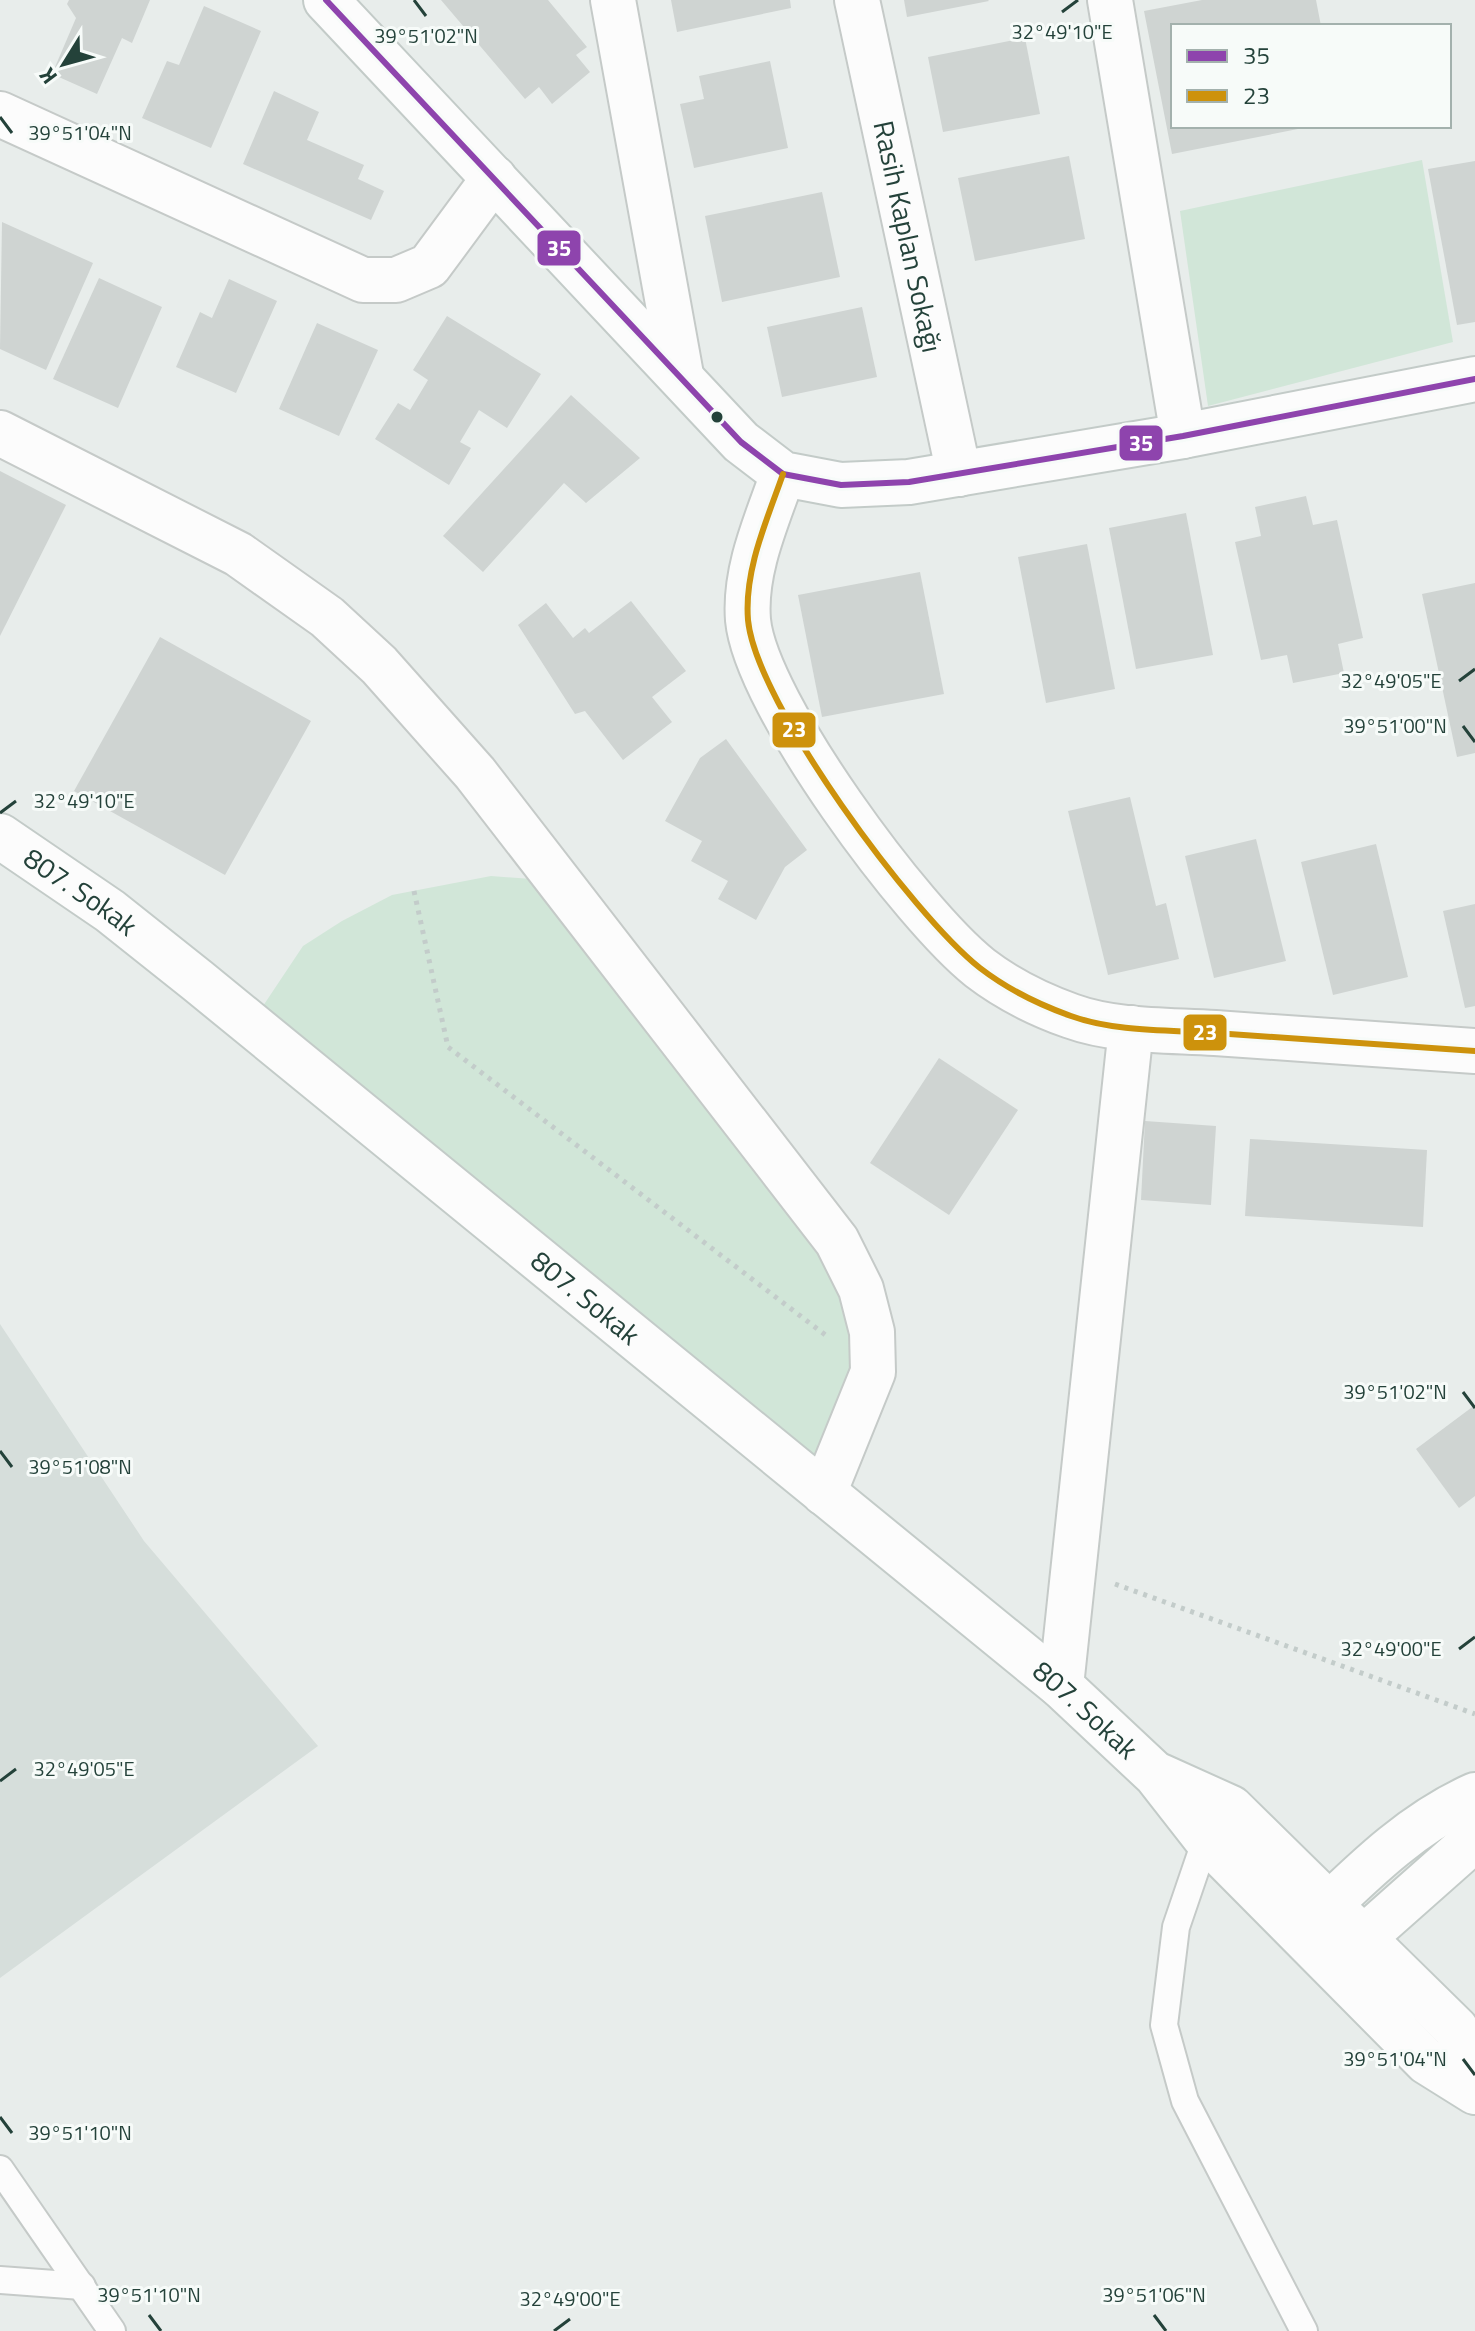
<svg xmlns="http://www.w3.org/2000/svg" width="1475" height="2331" viewBox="0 0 1475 2331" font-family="'Titillium Web',sans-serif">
<rect width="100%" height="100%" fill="#e8edeb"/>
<path fill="#d6dedb" d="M0,1324L144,1541L318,1746L0,1978Z"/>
<g fill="#d1e6d8">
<path d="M1422,160L1453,342L1208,406L1180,211Z"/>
<path d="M491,876L559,881L837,1241L872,1332L824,1493L251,1024L303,946L342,921L392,895Z"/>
</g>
<g fill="#cfd4d2">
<path d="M69,0H150L132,43L122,38L97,94L52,74L76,18L67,4Z"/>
<path d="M441,0H548L587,47L576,55L590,72L552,104L539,87L525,99Z"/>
<path d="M671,0H790L791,8L677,32Z"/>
<path d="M904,0H988L989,1L907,17Z"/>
<path d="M1202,0H1316L1321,26H1173V126L1308,127L1172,154L1144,11Z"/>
<path d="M204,6L261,31L211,148L142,118L167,61L179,65Z"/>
<path d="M1025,38L1040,114L943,132L928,57Z"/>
<path d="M770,61L788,148L694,168L680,104L704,99L699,76Z"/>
<path d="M274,91L319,112L307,140L364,165L358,179L384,191L371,220L243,164Z"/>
<path d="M1069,156L1085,239L975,261L958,178Z"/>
<path d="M1475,161V322L1457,325L1428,169Z"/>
<path d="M822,192L840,277L722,302L705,216Z"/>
<path d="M2,222L93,263L46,370L0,349Z"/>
<path d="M99,278L162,307L118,408L53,379Z"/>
<path d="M229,279L277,301L236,393L176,367L200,312L212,318Z"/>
<path d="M862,307L877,377L782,397L767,327Z"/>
<path d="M447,316L541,374L507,428L479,410L460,442L471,448L449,485L375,439L398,403L410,410L428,380L413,370Z"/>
<path d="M317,323L378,350L339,436L279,409Z"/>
<path d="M571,395L640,458L586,503L564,483L483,572L443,536Z"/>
<path d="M0,471L66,505L0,636Z"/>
<path d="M1306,496L1313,525L1337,520L1363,638L1338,644L1344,673L1293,683L1287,655L1261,660L1235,542L1261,536L1255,507Z"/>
<path d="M1186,513L1213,655L1136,669L1109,528Z"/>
<path d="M1087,544L1115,689L1046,703L1018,557Z"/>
<path d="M920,572L944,694L822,717L798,595Z"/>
<path d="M1475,583V753L1457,757L1422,594Z"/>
<path d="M631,601L686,671L652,697L672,722L623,760L585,711L575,714L518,625L546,603L573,638L585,628L589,633Z"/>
<path d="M160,637L311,721L225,875L74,791Z"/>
<path d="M726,739L807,850L785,867L756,920L718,899L728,881L691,861L702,841L665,821L700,758Z"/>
<path d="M1130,797L1156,906L1166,903L1179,959L1108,975L1068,811Z"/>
<path d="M1256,839L1286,961L1214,978L1185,856Z"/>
<path d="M1376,844L1408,977L1333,995L1301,862Z"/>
<path d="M1475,904V1006L1465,1008L1443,911Z"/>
<path d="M939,1058L1018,1110L949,1215L870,1163Z"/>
<path d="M1145,1121L1216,1126L1211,1205L1141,1200Z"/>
<path d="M1250,1139L1427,1150L1423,1227L1245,1216Z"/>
<path d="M1475,1405V1496L1459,1508L1416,1449Z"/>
</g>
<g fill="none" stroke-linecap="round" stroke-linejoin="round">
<g stroke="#c5cac8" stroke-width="30">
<g id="lane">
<path d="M1206,1839L1176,1927L1164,2025L1185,2101L1304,2331"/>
<path d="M0,2169L112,2331"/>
<path d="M0,2280L82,2286"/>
</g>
</g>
<g stroke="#c5cac8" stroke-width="48">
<g id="street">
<path d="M613,0L681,375"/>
<path id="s1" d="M857,0L959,474"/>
<path d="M1110,0L1183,436"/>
<path d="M0,114L363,280H396L429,266L494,178"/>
<path d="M0,433L238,554L327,617L379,665L475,773L837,1241L861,1289L872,1332L873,1372L824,1493"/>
<path d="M783,474C767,520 744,570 748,620C756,704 913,915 980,968C1006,988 1040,1005 1071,1016C1115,1032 1169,1030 1215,1033C1302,1039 1388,1045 1475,1051"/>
<path d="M1061,1686L1131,1028"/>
</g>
</g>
<g stroke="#c3cbc8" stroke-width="48">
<g id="secondary">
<path d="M326,0L741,442L783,474L841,485L909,482L1183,436L1475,379"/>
<path id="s2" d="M0,836L110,911L198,981L1061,1686L1156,1775L1206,1839L1427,2062L1475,2092"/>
<path d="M1160,1776L1231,1808L1456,2029L1475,2069"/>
<path d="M1310,1923C1361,1874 1410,1824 1475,1795"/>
<path d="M1343,1956L1475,1839"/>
</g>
</g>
<g stroke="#c3ccca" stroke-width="5" stroke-dasharray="4 6" stroke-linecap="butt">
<path d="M414,891L448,1047L828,1337"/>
<path d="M1115,1584L1475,1714"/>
</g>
<use href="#lane" stroke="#fcfcfc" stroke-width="26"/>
<use href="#street" stroke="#fcfcfc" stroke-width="44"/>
<use href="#secondary" stroke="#fcfcfc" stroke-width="44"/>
<g stroke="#f7fbf9" stroke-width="12">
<path id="bus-1" d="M326,0L741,442L783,474L841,485L909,482L1183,436L1475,379"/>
</g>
<g stroke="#f7fbf9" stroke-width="12">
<path id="bus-2" d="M783,474C767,520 744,570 748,620C756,704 913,915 980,968C1006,988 1040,1005 1071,1016C1115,1032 1169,1030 1215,1033C1302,1039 1388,1045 1475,1051"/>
</g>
<use href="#bus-1" stroke="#8e44ad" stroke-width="6"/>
<use href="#bus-2" stroke="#cd920c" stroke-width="6"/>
</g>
<path fill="none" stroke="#24423a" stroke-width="3" d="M414,0L426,16M1062,12L1078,0M0,117L12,133M1459,681L1475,669M1463,726L1475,742M0,813L16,801M1463,1392L1475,1408M0,1451L12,1467M1459,1649L1475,1637M0,1781L16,1769M1463,2059L1475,2075M0,2117L12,2133M149,2315L161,2331M1154,2315L1166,2331M554,2331L570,2319"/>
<circle fill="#24423a" stroke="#f7fbf9" stroke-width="3" cx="717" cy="417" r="7"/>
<g text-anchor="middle" stroke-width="6" stroke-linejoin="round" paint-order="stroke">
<g font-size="28" fill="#24423a" stroke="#f7fbf9">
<text dy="10" stroke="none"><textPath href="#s1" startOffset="242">Rasih Kaplan Sokağı</textPath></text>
<text dy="10" stroke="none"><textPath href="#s2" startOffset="98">807. Sokak</textPath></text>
<text dy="10" stroke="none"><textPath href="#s2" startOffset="746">807. Sokak</textPath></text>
<text dy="10" stroke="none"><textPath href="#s2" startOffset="1394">807. Sokak</textPath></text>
</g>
</g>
<g font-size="20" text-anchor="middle" fill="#24423a" stroke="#f7fbf9" stroke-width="6" stroke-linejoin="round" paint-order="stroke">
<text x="1062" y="39">32°49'10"E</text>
<text x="426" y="43">39°51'02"N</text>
<text x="80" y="140">39°51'04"N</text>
<text x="1391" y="688">32°49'05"E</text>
<text x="1395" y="733">39°51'00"N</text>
<text x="84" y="808">32°49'10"E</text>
<text x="1395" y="1399">39°51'02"N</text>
<text x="80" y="1474">39°51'08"N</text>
<text x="1391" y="1656">32°49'00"E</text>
<text x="84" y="1776">32°49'05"E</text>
<text x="1395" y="2066">39°51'04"N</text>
<text x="80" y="2140">39°51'10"N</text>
<text x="149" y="2302">39°51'10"N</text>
<text x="1154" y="2302">39°51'06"N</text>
<text x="570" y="2306">32°49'00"E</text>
</g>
<g stroke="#f7fbf9" stroke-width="3">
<rect x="536" y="229" width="46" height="38" rx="8" fill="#8e44ad"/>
<rect x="1118" y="424" width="46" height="38" rx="8" fill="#8e44ad"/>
<rect x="771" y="711" width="46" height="38" rx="8" fill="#cd920c"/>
<rect x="1182" y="1013" width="46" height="39" rx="8" fill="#cd920c"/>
</g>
<g font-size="22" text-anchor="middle" font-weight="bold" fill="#fff">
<text x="559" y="256">35</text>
<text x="1141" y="451">35</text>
<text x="794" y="737">23</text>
<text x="1205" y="1040">23</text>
</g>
<rect x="1171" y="24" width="280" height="104" fill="#f7fbf9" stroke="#a3b1ad" stroke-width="2"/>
<rect x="1187" y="50" width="40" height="12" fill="#8e44ad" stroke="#a3b1ad" stroke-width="2"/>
<text x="1243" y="64" font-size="24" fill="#24423a">35</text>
<rect x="1187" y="90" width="40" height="12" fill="#cd920c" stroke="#a3b1ad" stroke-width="2"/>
<text x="1243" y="104" font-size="24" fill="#24423a">23</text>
<g transform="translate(64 64) rotate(233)" stroke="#f7fbf9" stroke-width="6" paint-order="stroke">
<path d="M0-6L14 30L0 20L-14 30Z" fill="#24423a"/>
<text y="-12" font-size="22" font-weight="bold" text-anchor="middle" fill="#24423a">K</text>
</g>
</svg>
